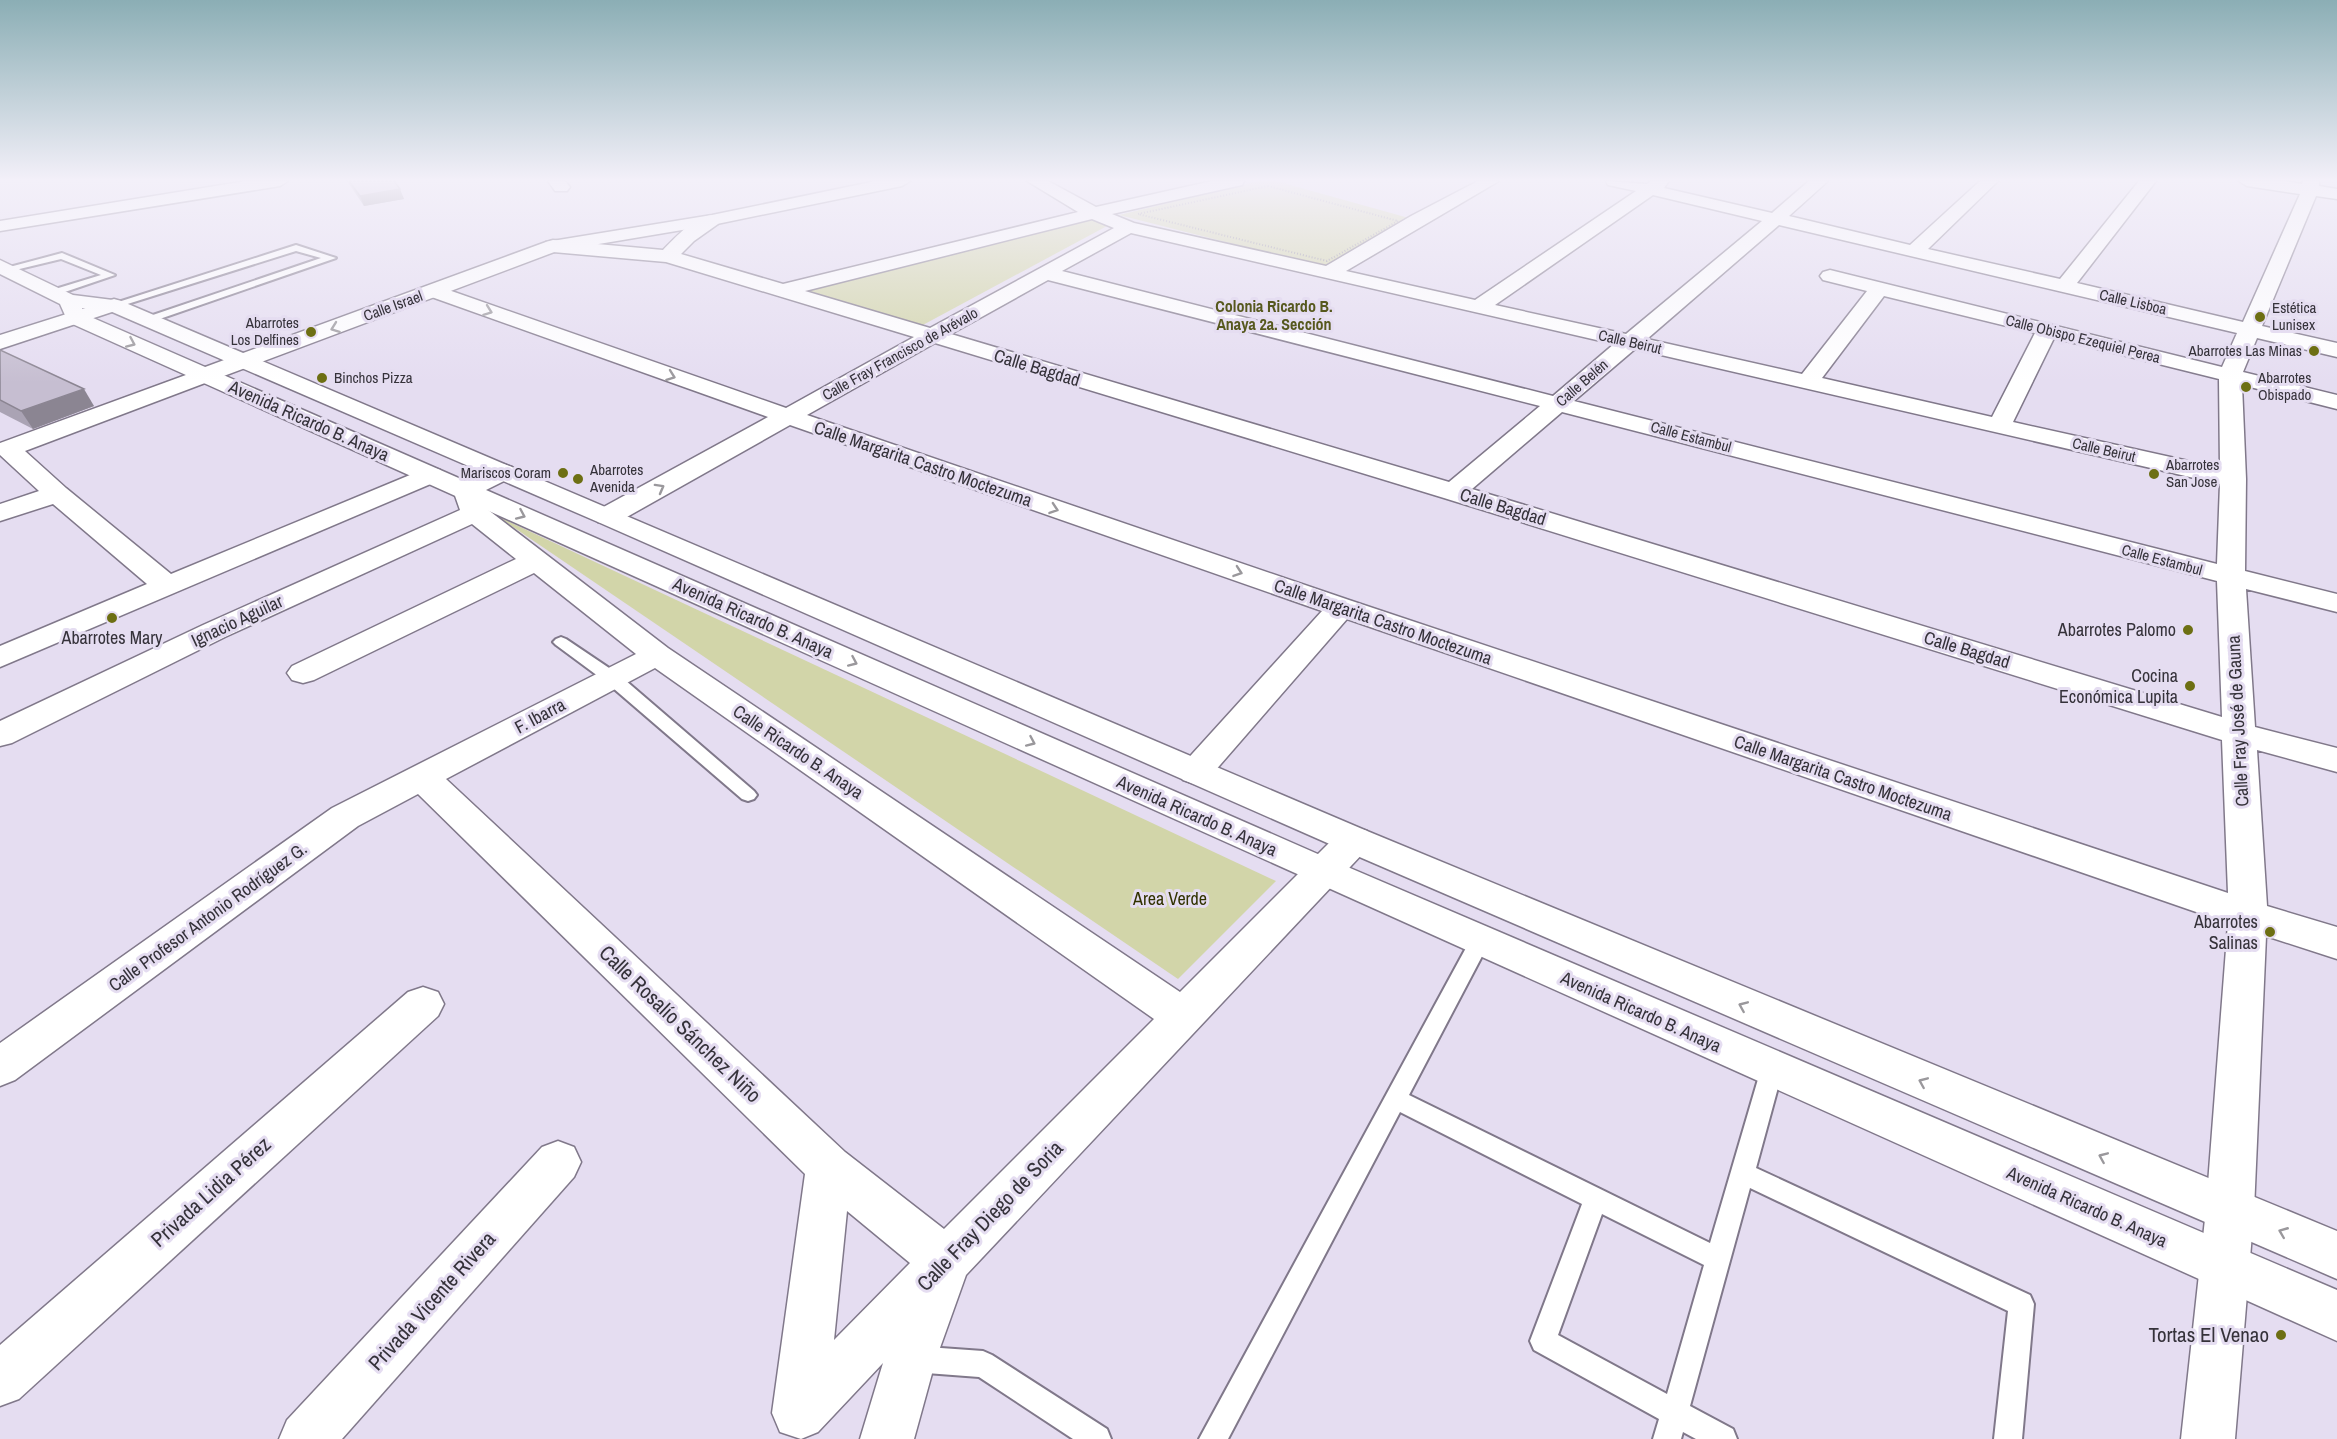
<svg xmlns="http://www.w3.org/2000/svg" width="2337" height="1439" viewBox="0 0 2337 1439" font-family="'Archivo Narrow',sans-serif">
<rect width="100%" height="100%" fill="#e5ddf1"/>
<g fill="#d2d5a9">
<path d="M1259,181H1276L1416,220L1332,269L1119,215Z"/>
<path d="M1091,217L1107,226L921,326L801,291Z"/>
<path d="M497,516L1276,881L1178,979Z"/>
</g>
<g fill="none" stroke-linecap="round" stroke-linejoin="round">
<g stroke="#80788a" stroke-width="4">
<g id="service">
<path d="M296,245L336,258L148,323L144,322V318L321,258L296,251L118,307L109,305Z"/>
<path d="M62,253L115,275L56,295L52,294V290L101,275L61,259L7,272L2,269Z"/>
<path d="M561,637L566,639L618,674L754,791L757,795L754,799L748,801L742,799L606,682L556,645L553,642L556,639Z"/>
<path d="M1480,933L1487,935L1490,941L1409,1095L1710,1243L1761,1069L1764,1062L1772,1060L1780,1062L1783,1069L1756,1168L2030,1295L2034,1304L2022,1439H1994L2008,1311L1750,1188L1690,1406L1733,1429L1737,1439H1696L1683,1432L1681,1439H1653L1659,1419L1534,1350L1530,1341L1582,1204L1400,1112L1228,1439H1199L1473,935ZM1602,1214L1704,1265L1667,1394L1558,1335Z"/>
<path d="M913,1346L983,1351L992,1355L1107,1429L1111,1439H1073L979,1377L913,1372L904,1368L900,1359L904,1350Z"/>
</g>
</g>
<g stroke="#80788a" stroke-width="3">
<g id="minor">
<path d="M548,181H565L570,187L567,191H555Z"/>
<path d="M1027,181H1048L1096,207L1212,181H1244L1242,185L1112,214L1134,223L1326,266L1411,216L1478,181H1499L1346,271L1475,300L1636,191L1608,185L1606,181L1647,184L1651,181H1669L1664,188L1772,213L1809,181H1828L1789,216L1910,245L1980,181H1998L1928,249L2060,279L2139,181H2156L2077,283L2243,322L2300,194L2247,186L2239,181H2285L2302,184L2303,181H2319V186L2337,189V199L2316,196L2262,326L2337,343V357L2257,338L2243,372L2337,395V409L2242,385L2246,479L2245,571L2337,594V612L2246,589L2255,727L2337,748V772L2257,750L2267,906L2337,927V959L2266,936L2254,1210L2235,1439H2181L2206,1210L2228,923L1347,619L1207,780L1195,784L1183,780L1178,772L1183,764L1322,611L790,425L618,522L608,524L598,522L595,516L598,510L768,417L426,295L423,291L426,287H440L786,408L914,337L666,262L553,252L546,250L544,246L546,242L553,240L663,250C676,237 699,211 718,216L721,220L718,224L694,241L681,254L783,284L1078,212ZM1653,195L1762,221L1626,334L1495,305ZM1092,219L1114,228L930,328L805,291ZM1779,225L2237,333L2222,367L1830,270L1823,272L1820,276L1823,280L1867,291L1802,374L1647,339ZM1131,233L1614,344L1553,396L1062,271ZM1048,280L1540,406L1449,482L951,334ZM1884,296L2035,333L1992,417L1822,378ZM2054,338L2219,379L2220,468L2013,422ZM935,343L1444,498L2222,740L2228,893L1349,600L807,415ZM1635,349L2220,484L2217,564L1574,401ZM1562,412L2217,581L2222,717L1472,489Z"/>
<path d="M114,299L121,301L124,305L121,309L0,349V335Z"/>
<path d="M205,368L213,370L216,375L213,380L25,451L66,488L171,574L422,470L431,467L440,470L444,475L440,480L0,667V646L147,584L53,504L0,521V504L39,491L0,455V443Z"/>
<path d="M503,464L512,467L516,472L512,477L480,493L487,509L668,648L1180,992L1341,831L1354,827L1367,831L1372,840L1367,849L966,1275L936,1359L914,1439H860L883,1363L818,1432L801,1439L780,1432L772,1413L805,1174L418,794L358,826L15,1080L0,1086V1043L332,808L636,654L534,573L314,680L303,683L292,680L287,673L292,666L516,559L472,524L225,637L12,743L0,746V721L203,625L460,510L453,490L457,484ZM655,668L1154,1019L944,1229L845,1152L446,779ZM847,1211L910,1263L834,1340Z"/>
<path d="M423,987L438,992L444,1004L438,1016L19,1399L0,1406V1345L408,992Z"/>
<path d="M558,1141L574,1147L581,1162L574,1177L342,1439H279L287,1420L542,1147Z"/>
</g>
</g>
<g stroke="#80788a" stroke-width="3">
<path id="tertiary" d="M876,181H910L902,186L712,225L557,251L213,380L205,382L197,380L194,375L197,370L546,242L712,215Z"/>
</g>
<g stroke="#80788a" stroke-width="3">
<g id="secondary">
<path d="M246,181H288L280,186L0,231V221Z"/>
<path d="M0,260L73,295L121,301L1367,831L2337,1231V1279L1341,849L598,522L110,311L82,308L84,314L1336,862L2337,1290V1341L68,322L60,304L0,274Z"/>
</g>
</g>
<path stroke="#95909e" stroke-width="2" stroke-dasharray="1 2" stroke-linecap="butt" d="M1268,186L1398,221L1327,261L1138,214Z"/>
<use href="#service" fill="#fff" fill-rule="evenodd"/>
<use href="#minor" fill="#fff" fill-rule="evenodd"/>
<use href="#tertiary" fill="#fff" fill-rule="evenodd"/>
<use href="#secondary" fill="#fff" fill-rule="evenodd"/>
</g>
<g fill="#aaa3b4">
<path d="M347,181H394L404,199L364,206Z"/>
<path d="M0,350L94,406L33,429L0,412Z"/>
</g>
<g fill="#8b8592">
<path d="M400,189L404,199L364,206L360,196Z"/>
<path d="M84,389L94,406L33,429L21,411Z"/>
</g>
<g fill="#c6bed1" stroke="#8b8592" stroke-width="1.5">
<path d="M349,181H394L400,189L360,196Z"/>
<path d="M0,350L84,389L21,411L0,400Z"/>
</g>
<defs><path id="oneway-chevron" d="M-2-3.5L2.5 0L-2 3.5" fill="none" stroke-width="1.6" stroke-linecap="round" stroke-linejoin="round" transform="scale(1.5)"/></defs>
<g stroke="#9a989c">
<use href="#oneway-chevron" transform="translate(488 311) rotate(20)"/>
<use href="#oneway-chevron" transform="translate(335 328) rotate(160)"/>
<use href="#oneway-chevron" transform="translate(131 343) rotate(24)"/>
<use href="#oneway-chevron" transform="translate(671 376) rotate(20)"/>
<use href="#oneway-chevron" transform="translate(660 488) rotate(-29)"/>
<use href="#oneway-chevron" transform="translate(1054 509) rotate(19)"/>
<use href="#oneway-chevron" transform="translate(521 515) rotate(24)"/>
<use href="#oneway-chevron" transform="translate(1238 572) rotate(19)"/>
<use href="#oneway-chevron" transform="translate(853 662) rotate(24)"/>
<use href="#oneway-chevron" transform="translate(1031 742) rotate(24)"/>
<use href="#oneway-chevron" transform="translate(1743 1006) rotate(-157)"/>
<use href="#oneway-chevron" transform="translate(1923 1082) rotate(-157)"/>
<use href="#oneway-chevron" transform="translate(2103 1157) rotate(-157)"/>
<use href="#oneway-chevron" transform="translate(2283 1232) rotate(-158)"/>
</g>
<linearGradient id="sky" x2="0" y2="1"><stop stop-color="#8baeb5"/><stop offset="0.47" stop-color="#f3f0f9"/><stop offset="1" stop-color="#f3f0f9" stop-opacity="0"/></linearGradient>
<rect width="2337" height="383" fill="url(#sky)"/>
<g fill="#6d6f13" stroke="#e5ddf1" stroke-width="2">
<circle cx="2260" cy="317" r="6"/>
<circle cx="311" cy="332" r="6"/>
<circle cx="2314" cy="351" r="6"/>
<circle cx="322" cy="378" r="6"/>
<circle cx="2246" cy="387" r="6"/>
<circle cx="563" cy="473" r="6"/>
<circle cx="2154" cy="474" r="6"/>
<circle cx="578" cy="479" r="6"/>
<circle cx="112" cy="618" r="6"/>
<circle cx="2188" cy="630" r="6"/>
<circle cx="2190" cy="686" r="6"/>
<circle cx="2270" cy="932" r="6"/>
<circle cx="2281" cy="1335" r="6"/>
</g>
<g text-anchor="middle" stroke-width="6" stroke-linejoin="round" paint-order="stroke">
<g font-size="15" fill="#35323a" stroke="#e5ddf1">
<text transform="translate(2133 302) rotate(13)" y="5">Calle Lisboa</text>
<text transform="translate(393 306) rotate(-20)" y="5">Calle Israel</text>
<text transform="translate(2083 339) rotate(14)" y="5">Calle Obispo Ezequiel Perea</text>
<text transform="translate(1630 342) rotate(13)" y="5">Calle Beirut</text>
<text transform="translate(900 354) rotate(-29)" y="5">Calle Fray Francisco de Arévalo</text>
<text transform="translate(1582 383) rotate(-41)" y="5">Calle Belén</text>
<text transform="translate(1691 437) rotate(15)" y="5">Calle Estambul</text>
<text transform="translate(2104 450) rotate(13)" y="5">Calle Beirut</text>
<text transform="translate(2162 560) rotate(15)" y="5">Calle Estambul</text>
</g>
<g font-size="15" fill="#35323a" stroke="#e5ddf1" text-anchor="start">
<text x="2272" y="313">Estética<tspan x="2272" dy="17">Lunisex</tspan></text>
<text x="299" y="328" text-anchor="end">Abarrotes<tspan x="299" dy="17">Los Delfines</tspan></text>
<text x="2302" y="356" text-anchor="end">Abarrotes Las Minas</text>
<text x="334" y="383">Binchos Pizza</text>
<text x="2258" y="383">Abarrotes<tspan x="2258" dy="17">Obispado</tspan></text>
<text x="2166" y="470">Abarrotes<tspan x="2166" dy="17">San Jose</tspan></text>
<text x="590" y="475">Abarrotes<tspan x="590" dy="17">Avenida</tspan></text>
<text x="551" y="478" text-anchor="end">Mariscos Coram</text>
</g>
<g font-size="16" font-weight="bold" fill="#56581d" stroke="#e5ddf1">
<text x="1274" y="312">Colonia Ricardo B.<tspan x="1274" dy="18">Anaya 2a. Sección</tspan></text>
</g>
<g font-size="18" fill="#35323a" stroke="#e5ddf1">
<text transform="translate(1037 368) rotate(17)" y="6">Calle Bagdad</text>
<text transform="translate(309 421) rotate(24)" y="6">Avenida Ricardo B. Anaya</text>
<text transform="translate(923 464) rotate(19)" y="6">Calle Margarita Castro Moctezuma</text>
<text transform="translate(1503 507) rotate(17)" y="6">Calle Bagdad</text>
<text transform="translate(753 618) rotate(24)" y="6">Avenida Ricardo B. Anaya</text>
<text transform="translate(237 621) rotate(-25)" y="6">Ignacio Aguilar</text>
<text transform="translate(1383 622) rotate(19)" y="6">Calle Margarita Castro Moctezuma</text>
<text transform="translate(1967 650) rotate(17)" y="6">Calle Bagdad</text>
<text transform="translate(540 716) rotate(-28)" y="6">F. Ibarra</text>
<text transform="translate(2238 721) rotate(-93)" y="6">Calle Fray José de Gauna</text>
<text transform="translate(798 752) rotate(34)" y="6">Calle Ricardo B. Anaya</text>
<text transform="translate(1843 778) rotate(19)" y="6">Calle Margarita Castro Moctezuma</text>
<text transform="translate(1197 816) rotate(24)" y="6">Avenida Ricardo B. Anaya</text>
<text transform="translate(208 917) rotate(-36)" y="6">Calle Profesor Antonio Rodríguez G.</text>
<text transform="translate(1641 1012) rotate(24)" y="6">Avenida Ricardo B. Anaya</text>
<text transform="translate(2087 1207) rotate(24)" y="6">Avenida Ricardo B. Anaya</text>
</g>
<g font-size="18" fill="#35323a" stroke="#e5ddf1" text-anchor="end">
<text x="2176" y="636">Abarrotes Palomo</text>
<text x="112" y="644" text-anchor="middle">Abarrotes Mary</text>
<text x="2178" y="682">Cocina<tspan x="2178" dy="21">Económica Lupita</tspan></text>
<text x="2258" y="928">Abarrotes<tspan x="2258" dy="21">Salinas</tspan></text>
</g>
<g font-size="18" fill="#313200" stroke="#e5ddf1">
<text x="1170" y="905">Area Verde</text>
</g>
<g font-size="21" fill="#35323a" stroke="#e5ddf1">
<text transform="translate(680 1024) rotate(44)" y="7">Calle Rosalío Sánchez Niño</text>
<text transform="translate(211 1192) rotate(-42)" y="7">Privada Lidia Pérez</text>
<text transform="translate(990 1216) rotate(-46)" y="7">Calle Fray Diego de Soria</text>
<text transform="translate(432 1301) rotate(-48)" y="7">Privada Vicente Rivera</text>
</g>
<g font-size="21" fill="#35323a" stroke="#e5ddf1" text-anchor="end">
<text x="2269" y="1342">Tortas El Venao</text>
</g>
</g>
</svg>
